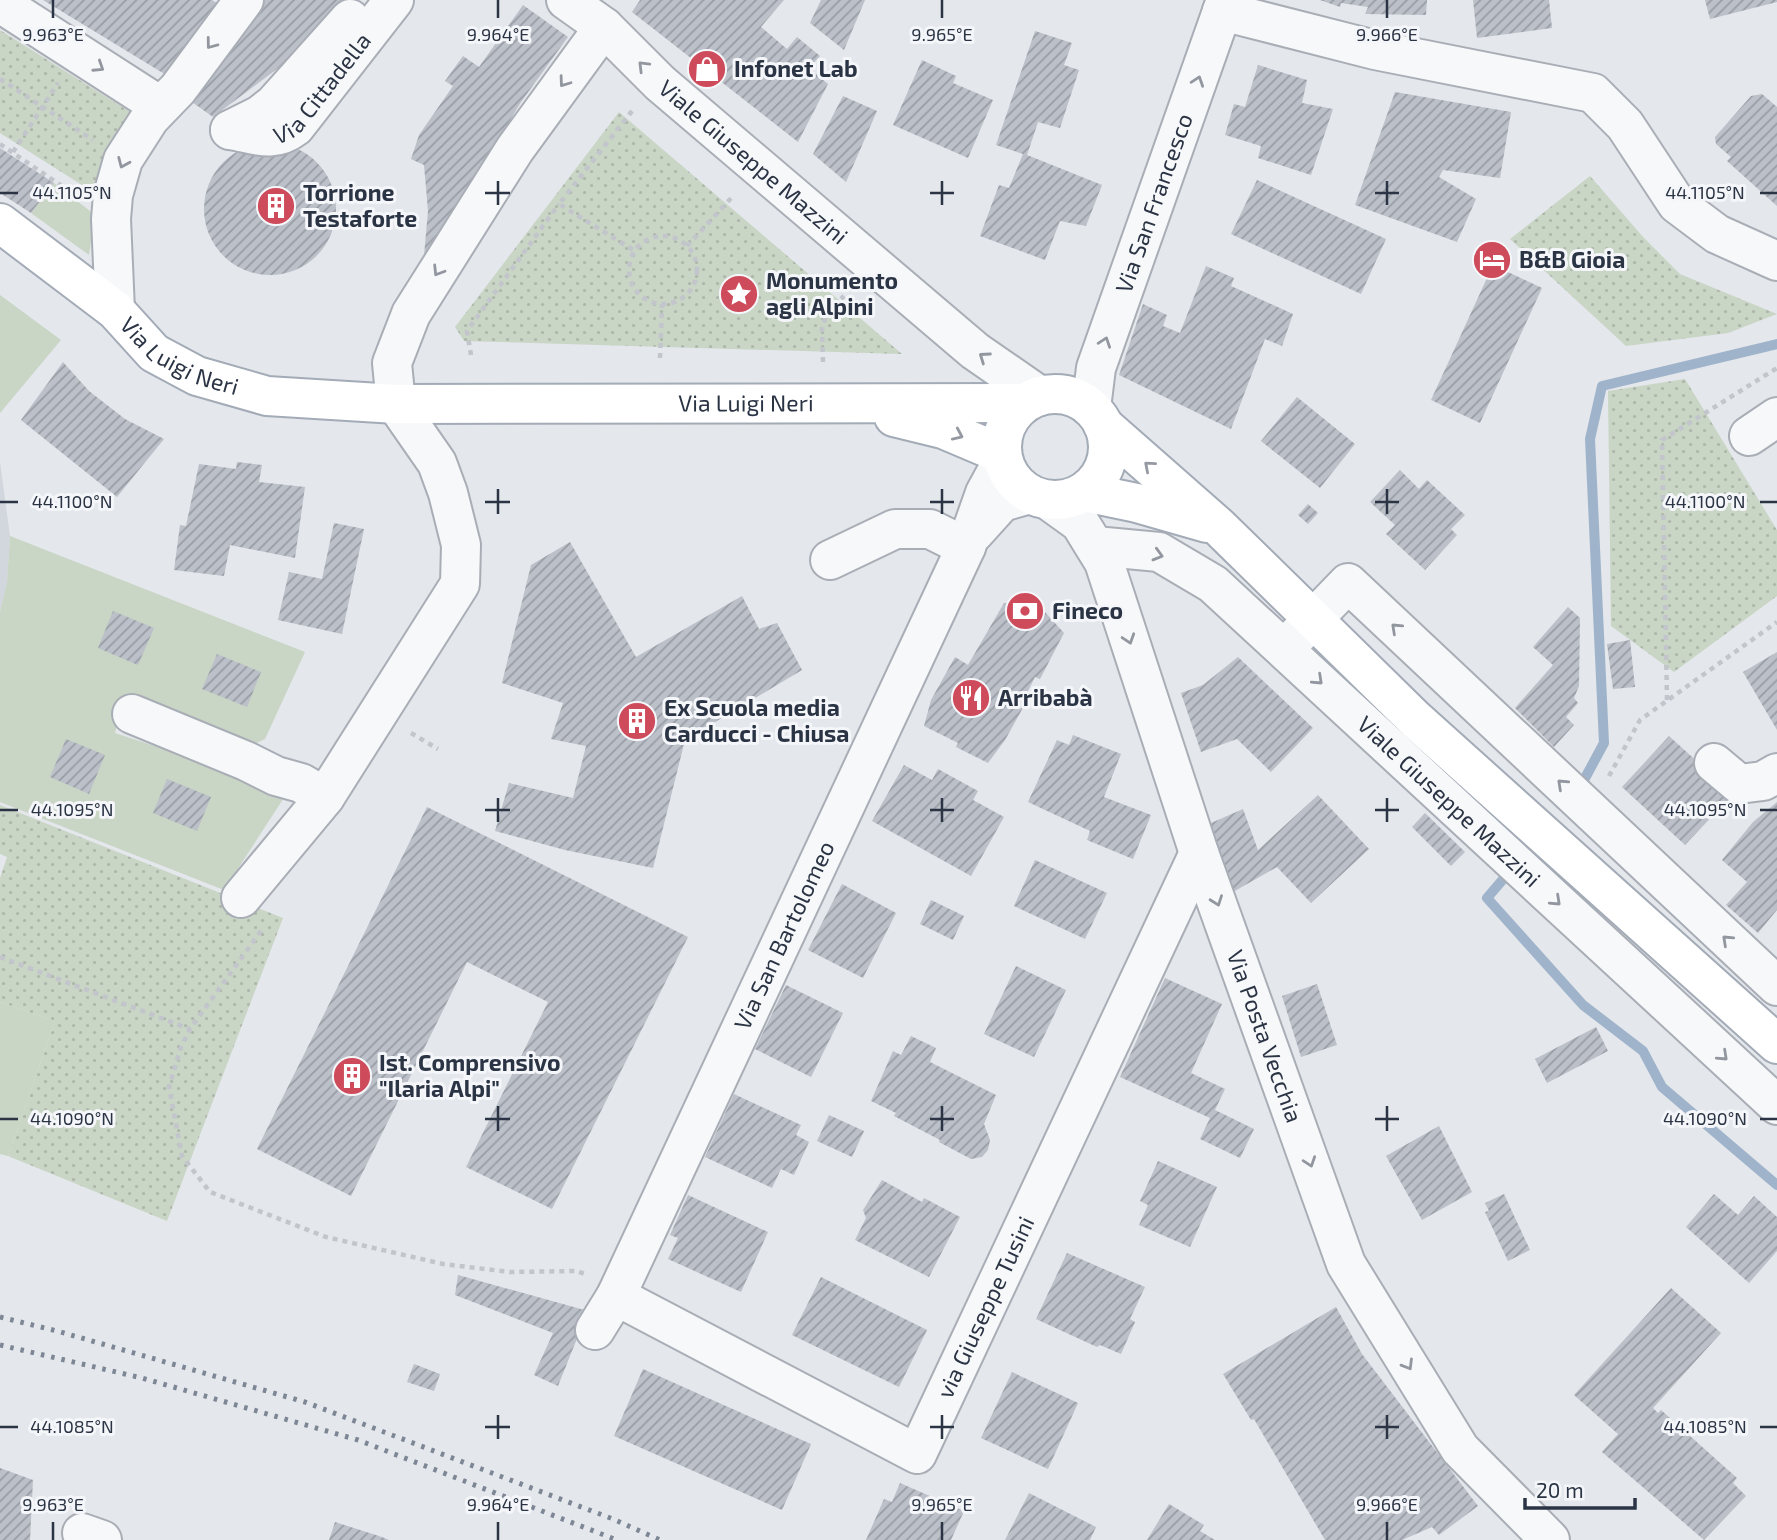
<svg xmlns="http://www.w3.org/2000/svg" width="1777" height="1540" viewBox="0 0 1777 1540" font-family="'Exo 2',sans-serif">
<defs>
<pattern id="park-dots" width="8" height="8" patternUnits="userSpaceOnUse" patternTransform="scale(1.75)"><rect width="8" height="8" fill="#c9d5c5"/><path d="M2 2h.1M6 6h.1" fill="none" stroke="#adb7aa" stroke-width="1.8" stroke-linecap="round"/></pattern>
<pattern id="building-hatch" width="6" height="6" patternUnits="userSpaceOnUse" patternTransform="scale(1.75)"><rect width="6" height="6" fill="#bbc0c9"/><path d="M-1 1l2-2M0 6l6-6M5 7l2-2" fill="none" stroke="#989da5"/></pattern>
</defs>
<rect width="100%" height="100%" fill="#e4e7eb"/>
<path fill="#d2d6dd" d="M0,462L10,536L7,582L0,612Z"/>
<g fill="#c9d5c5">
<path d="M54,183L95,215L89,255L31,213Z"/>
<path d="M0,295L61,340L0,413Z"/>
<path d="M10,536L305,652L265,739L248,747L125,695L115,733L289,790L224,890L0,802V612L7,582Z"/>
<path d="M0,1002L55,1021L8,1156L0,1154Z"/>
</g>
<g fill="url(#park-dots)">
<path d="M0,30L135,115L96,194L0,133Z"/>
<path d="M619,112L902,354L464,341L455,327Z"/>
<path d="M1590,176L1644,238L1680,274L1777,314L1728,333L1626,346L1510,239Z"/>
<path d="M1685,379L1777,530V596L1674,672L1611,626L1608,391Z"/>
<path d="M0,805L283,918L167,1221L8,1156L55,1021L0,1002V878L7,857L0,854Z"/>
</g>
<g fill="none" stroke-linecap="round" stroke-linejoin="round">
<g stroke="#9fb3cb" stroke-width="10">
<path d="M1584,780L1604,743L1590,439L1602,386L1777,344"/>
<path d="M1505,877L1487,898L1583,1005L1643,1051L1662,1087L1777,1185"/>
</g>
</g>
<g fill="url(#building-hatch)">
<path d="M43,0H212L228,10L176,81Z"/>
<path d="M254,0H347L293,57L213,117L182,95Z"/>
<path d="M640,0H784L761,27L787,49L797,37L820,56L809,68L828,84L798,142L632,12Z"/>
<path d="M821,0H865L844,50L810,23Z"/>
<path d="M1320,0H1427L1426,15L1365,14L1368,7L1341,3L1340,7Z"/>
<path d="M1473,0H1549L1552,28L1477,38Z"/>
<path d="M1705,0H1777V2L1710,19Z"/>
<path d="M523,5L568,37L521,102L423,267L428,211L424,165L411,159L419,135L453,86L445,81L463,56L479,67Z"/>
<path d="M1035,31L1072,43L1064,65L1079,70L1060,128L1038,122L1027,155L1102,185L1086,226L1060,221L1045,260L980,236L999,185L1009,188L1023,154L996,145Z"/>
<path d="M922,60L956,76L953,83L993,100L968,158L893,125Z"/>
<path d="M1258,65L1307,80L1302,103L1333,109L1311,175L1258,158L1261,146L1225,135L1234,104L1245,107Z"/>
<path d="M1395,92L1511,112L1500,178L1443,170L1439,177L1476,199L1457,242L1355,205Z"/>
<path d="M1762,94L1777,107V206L1727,161L1731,157L1716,144L1715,137L1751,96Z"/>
<path d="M843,96L877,111L846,182L813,154Z"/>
<circle cx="270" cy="209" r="66"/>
<path d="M0,148L54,183L31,213L0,193Z"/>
<path d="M1257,180L1386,239L1361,294L1231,234Z"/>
<path d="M1493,265L1542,288L1480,423L1431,400Z"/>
<path d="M1206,266L1234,278L1231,286L1293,314L1282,346L1265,339L1231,429L1119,375L1143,304L1167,315L1163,326L1180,333Z"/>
<path d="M63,362L89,391L125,419L164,439L117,497L21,420Z"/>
<path d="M1297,397L1355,444L1320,488L1261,441Z"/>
<path d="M237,462L262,465L259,482L305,487L295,558L230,545L224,576L174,570L180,525L186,526L199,464L236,469Z"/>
<path d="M1400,470L1419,489L1427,480L1465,515L1451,529L1457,535L1425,570L1386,534L1395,525L1370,502Z"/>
<path d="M1308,504L1318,513L1308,524L1298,515Z"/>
<path d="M334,523L364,529L342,634L278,620L289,572L322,579Z"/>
<path d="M570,542L636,657L742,596L759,629L777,623L802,670L685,740L653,868L565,850L495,831L509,783L573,798L586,746L551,739L563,703L502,683L531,565Z"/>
<path d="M1036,602L1064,633L1040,679L1035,677L1026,695L1029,697L1005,740L988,763L956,747L958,743L924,726L931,700L955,657L968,665L1004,603Z"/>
<path d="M1568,607L1580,618L1579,686L1574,698L1578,703L1566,717L1574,725L1554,747L1515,708L1553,665L1533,647Z"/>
<path d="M113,611L154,628L138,665L98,648Z"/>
<path d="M1630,640L1635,687L1613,689L1607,644Z"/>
<path d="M1777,652V730L1743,672Z"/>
<path d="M217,654L261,672L247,707L202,689Z"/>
<path d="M1238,657L1313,728L1271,772L1237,739L1201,752L1181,693L1203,685Z"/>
<path d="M1073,735L1121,754L1104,797L1151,815L1133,859L1087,840L1090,831L1028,802L1057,740L1069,745Z"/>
<path d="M1669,736L1733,794L1685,845L1622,787Z"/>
<path d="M66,739L105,755L89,794L50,777Z"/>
<path d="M904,765L932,780L938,769L978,791L973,800L1004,817L971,876L872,821Z"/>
<path d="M167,779L211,797L197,831L153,813Z"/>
<path d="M1318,795L1369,849L1311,903L1277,867L1233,892L1211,823L1243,809L1258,850Z"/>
<path d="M1777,802V910L1758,933L1726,905L1747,882L1722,860L1753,822Z"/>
<path d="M427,807L688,937L552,1209L466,1167L548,1002L467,962L351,1196L257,1149Z"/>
<path d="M1425,813L1465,852L1451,866L1412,827Z"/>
<path d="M1035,860L1107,893L1085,939L1014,906Z"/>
<path d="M842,884L896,913L863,978L808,950Z"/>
<path d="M931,900L964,916L953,940L920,924Z"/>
<path d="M1016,966L1066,990L1034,1057L984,1034Z"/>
<path d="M1165,978L1222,1004L1191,1073L1225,1089L1215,1110L1254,1129L1240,1158L1200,1139L1210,1118L1120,1077Z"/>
<path d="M1317,984L1337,1045L1301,1057L1282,996Z"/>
<path d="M786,985L843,1013L811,1077L755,1049Z"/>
<path d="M1596,1027L1608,1051L1547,1083L1535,1059Z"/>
<path d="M911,1036L936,1048L930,1062L996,1095L984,1124L990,1140L988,1150L982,1157L971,1159L939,1142L940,1140L894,1116L896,1113L871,1101L893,1051L901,1055Z"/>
<path d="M734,1094L801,1125L796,1135L809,1142L794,1175L781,1169L772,1188L705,1157Z"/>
<path d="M829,1115L864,1131L852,1157L817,1141Z"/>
<path d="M1439,1126L1472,1192L1422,1220L1386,1156Z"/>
<path d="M1158,1161L1217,1187L1190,1247L1139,1225L1148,1205L1140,1201Z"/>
<path d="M882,1180L922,1202L924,1198L960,1217L929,1277L855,1240L866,1218L863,1210Z"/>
<path d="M1504,1194L1530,1250L1508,1261L1485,1212L1489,1211L1485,1203Z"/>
<path d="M1714,1194L1738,1215L1754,1196L1777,1217V1251L1749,1283L1686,1227Z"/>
<path d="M688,1195L768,1232L741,1292L668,1259L678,1238L670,1235Z"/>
<path d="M1067,1253L1145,1287L1130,1319L1135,1322L1121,1354L1100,1345L1097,1347L1036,1319Z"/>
<path d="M458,1275L588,1311L558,1386L534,1375L553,1333L455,1295Z"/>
<path d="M821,1277L927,1330L899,1387L792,1335Z"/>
<path d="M1671,1288L1721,1333L1653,1408L1658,1413L1661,1410L1737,1478L1733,1483L1746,1496L1704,1540L1602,1452L1618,1434L1574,1395Z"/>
<path d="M1336,1307L1362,1354L1478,1506L1439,1535L1432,1527L1402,1540H1325L1254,1419L1251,1420L1223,1374Z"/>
<path d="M414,1364L440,1374L434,1391L407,1382Z"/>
<path d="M643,1369L811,1444L782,1510L614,1436Z"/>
<path d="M1012,1372L1078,1403L1048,1469L981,1438Z"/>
<path d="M0,1468L33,1480L30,1540H0Z"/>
<path d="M900,1483L964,1511L951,1540H866L884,1499L892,1502Z"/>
<path d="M1029,1493L1096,1527L1090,1540H1005Z"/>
<path d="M1169,1504L1204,1525L1200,1531L1215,1540H1147Z"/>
<path d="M335,1522L382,1537L389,1540H329Z"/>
</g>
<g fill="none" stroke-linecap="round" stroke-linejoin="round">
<g stroke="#a9aeb6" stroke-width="42">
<g id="minor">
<path id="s1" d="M566,0L604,27L660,83L975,351L1040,396"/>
<path d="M0,3L160,106"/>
<path d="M1222,11L1375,50L1593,93L1625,125L1677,204L1717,234L1777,261"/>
<path id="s2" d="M230,130C255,134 273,144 295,127L394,0"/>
<path d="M230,130L260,115L274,104L350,19"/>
<path d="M115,310L111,219L113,195L123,160L150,118L178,89L244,0"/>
<path id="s3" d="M1091,408L1096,368L1226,0"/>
<path d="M1749,436L1777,417"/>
<path id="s4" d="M1048,500L1080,523L1104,562L1199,853L1346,1264L1460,1449L1550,1540"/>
<path d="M974,533L1002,502L1030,494"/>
<path id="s5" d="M1095,546L1159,552L1213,584L1777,1105"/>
<path d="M830,560L895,529H930L966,547"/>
<path d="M1289,644L1348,583L1777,986"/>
<path d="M132,714L246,761L276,776L301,783L325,797"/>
<path d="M1714,763L1739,784L1763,781L1777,773"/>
<path d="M241,898L325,797L460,584L461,545L448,493L437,463L396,404L392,363L411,314L515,149L604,27"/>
<path id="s6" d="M616,1296L917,1454L1199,853"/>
<path id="s7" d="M595,1330L616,1296L966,547L985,493L1003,460"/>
<path d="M82,1533L102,1540"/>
</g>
</g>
<g stroke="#a3abb7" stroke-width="42">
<g id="major">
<path id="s8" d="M0,223L115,310L154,353L197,376L267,396L396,404L1023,403"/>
<circle cx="1055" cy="447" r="53"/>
<path d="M894,417L943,429L1002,454"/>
<path d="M1103,425L1219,527L1416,720L1777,1044"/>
<path d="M1084,492L1137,503L1207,523"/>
</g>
</g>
<g stroke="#c2c5cb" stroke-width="4.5" stroke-dasharray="5 5" stroke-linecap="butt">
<path d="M0,79L93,140"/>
<path d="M632,111L559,204L635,251"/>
<path d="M0,144L75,195"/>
<path d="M13,152L58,83"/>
<circle cx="663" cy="270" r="34"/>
<path d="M687,246L733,196"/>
<path d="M471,355L467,331L559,204"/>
<path d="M660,358L662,304"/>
<path d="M823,362L822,329L827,312L844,296"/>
<path d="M1667,700L1662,440L1777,368"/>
<path d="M411,733L438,749"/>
<path d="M1609,776L1640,720L1777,622"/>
<path d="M261,931L190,1029L181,1047L169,1087L182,1156L210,1192L326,1237L443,1264L510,1272L577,1271L587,1275"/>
<path d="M0,957L190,1029"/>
</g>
<use href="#minor" stroke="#f7f8fa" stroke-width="38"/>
<use href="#major" stroke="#fff" stroke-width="38"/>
<g stroke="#7d8695" stroke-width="5" stroke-dasharray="3.5 7" stroke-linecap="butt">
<path d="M0,1317L57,1331L305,1402L613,1519L660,1540"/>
<path d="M0,1345L142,1378L358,1440L617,1540"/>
</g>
</g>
<defs><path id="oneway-chevron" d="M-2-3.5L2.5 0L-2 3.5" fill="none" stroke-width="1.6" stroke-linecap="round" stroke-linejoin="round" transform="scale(1.75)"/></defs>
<g stroke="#91969f">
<use href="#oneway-chevron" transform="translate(211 44) rotate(127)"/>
<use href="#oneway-chevron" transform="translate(643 66) rotate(-135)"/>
<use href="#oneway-chevron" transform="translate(99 67) rotate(33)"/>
<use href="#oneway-chevron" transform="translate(1198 81) rotate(-71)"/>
<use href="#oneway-chevron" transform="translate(564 82) rotate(126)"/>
<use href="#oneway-chevron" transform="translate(123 163) rotate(113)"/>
<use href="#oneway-chevron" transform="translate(438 271) rotate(122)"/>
<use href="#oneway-chevron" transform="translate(1105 342) rotate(-71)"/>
<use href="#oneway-chevron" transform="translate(984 357) rotate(-145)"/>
<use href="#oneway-chevron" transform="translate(1158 555) rotate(16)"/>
<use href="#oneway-chevron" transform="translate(1396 628) rotate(-137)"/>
<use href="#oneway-chevron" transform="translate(1129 639) rotate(72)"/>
<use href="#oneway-chevron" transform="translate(1318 680) rotate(43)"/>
<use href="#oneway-chevron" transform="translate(1562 784) rotate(-137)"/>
<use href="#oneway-chevron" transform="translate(1217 901) rotate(70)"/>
<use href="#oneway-chevron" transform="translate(1556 901) rotate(43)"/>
<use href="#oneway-chevron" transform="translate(1727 940) rotate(-137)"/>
<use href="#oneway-chevron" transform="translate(1723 1056) rotate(43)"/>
<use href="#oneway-chevron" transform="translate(1310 1162) rotate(71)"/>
<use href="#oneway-chevron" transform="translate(1408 1365) rotate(59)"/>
</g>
<g stroke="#959aa2">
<use href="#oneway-chevron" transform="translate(958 435) rotate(24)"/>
<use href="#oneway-chevron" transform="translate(1149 466) rotate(-139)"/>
</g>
<path fill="none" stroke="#2b3444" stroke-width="2.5" d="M53,0V18M498,0V18M942,0V18M1387,0V18M498,181V205M942,181V205M1387,181V205M0,193H18M485,193H510M930,193H954M1375,193H1399M1760,193H1777M498,489V514M942,489V514M1387,489V514M0,502H18M485,502H510M930,502H954M1375,502H1399M1760,502H1777M498,798V822M942,798V822M1387,798V822M0,810H18M485,810H510M930,810H954M1375,810H1399M1760,810H1777M498,1106V1131M942,1106V1131M1387,1106V1131M0,1119H18M485,1119H510M930,1119H954M1375,1119H1399M1760,1119H1777M498,1415V1439M942,1415V1439M1387,1415V1439M0,1427H18M485,1427H510M930,1427H954M1375,1427H1399M1760,1427H1777M53,1522V1540M498,1522V1540M942,1522V1540M1387,1522V1540"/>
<defs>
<g id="shop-disc" transform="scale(2.0125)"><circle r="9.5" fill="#ce4b5b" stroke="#f4f6f9"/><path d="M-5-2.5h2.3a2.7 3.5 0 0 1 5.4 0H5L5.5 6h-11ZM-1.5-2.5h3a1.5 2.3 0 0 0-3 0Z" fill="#fff"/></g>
<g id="building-disc" transform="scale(2.0125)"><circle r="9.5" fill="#ce4b5b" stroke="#f4f6f9"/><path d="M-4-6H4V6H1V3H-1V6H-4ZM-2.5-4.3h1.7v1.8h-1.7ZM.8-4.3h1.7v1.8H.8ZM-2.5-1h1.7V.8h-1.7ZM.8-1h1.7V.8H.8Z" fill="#fff"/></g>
<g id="hotel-disc" transform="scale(2.0125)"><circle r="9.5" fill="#ce4b5b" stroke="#f4f6f9"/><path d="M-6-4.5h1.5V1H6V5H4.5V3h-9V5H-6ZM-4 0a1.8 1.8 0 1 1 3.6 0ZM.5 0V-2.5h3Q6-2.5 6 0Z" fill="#fff"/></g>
<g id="sight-disc" transform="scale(2.0125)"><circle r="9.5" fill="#ce4b5b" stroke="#f4f6f9"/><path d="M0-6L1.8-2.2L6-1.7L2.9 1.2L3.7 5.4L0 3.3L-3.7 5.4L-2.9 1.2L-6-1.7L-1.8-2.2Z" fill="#fff"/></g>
<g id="bank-disc" transform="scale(2.0125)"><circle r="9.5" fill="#ce4b5b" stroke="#f4f6f9"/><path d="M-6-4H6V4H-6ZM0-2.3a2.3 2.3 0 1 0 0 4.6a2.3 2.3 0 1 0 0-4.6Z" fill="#fff"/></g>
<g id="restaurant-disc" transform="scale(2.0125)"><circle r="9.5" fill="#ce4b5b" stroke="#f4f6f9"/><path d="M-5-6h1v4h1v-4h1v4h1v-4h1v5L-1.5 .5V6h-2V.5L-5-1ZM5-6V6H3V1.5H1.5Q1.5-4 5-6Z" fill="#fff"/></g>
</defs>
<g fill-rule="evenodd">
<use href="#shop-disc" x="707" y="69"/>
<use href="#building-disc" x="276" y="206"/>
<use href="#hotel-disc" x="1492" y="260"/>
<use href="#sight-disc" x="739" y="294"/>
<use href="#bank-disc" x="1025" y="611"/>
<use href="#restaurant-disc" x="971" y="698"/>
<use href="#building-disc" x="637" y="721"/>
<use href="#building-disc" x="352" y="1076"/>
</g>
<g text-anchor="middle" stroke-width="6" stroke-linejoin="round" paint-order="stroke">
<g font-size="23" font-weight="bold" fill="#2b3444" stroke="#f4f6f9" text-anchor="start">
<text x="734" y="77">Infonet Lab</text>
<text x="303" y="201">Torrione<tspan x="303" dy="26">Testaforte</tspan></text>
<text x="1519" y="268">B&amp;B Gioia</text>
<text x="766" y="289">Monumento<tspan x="766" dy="26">agli Alpini</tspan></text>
<text x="1052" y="619">Fineco</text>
<text x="998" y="706">Arribabà</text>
<text x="664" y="716">Ex Scuola media<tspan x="664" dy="26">Carducci - Chiusa</tspan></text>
<text x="379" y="1071">Ist. Comprensivo<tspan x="379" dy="26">"Ilaria Alpi"</tspan></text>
</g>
<g font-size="23" fill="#2b3444" stroke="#f4f6f9">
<text dy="8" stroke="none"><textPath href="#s2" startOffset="114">Via Cittadella</textPath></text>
<text dy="8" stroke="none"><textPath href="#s1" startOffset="248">Viale Giuseppe Mazzini</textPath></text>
<text dy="8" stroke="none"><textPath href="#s3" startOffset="215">Via San Francesco</textPath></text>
<text dy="8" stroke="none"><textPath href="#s8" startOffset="226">Via Luigi Neri</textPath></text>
<text dy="8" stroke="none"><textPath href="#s8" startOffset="803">Via Luigi Neri</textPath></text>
<text dy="8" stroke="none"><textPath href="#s5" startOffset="448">Viale Giuseppe Mazzini</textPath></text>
<text dy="8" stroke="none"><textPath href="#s7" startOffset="438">Via San Bartolomeo</textPath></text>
<text dy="8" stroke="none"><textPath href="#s4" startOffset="586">Via Posta Vecchia</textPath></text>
<text dy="8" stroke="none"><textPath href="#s6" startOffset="502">via Giuseppe Tusini</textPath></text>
</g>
</g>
<g font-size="18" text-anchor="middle" fill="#2b3444" stroke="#f4f6f9" stroke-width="6" stroke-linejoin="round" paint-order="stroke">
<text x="53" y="41">9.963°E</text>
<text x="498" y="41">9.964°E</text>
<text x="942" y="41">9.965°E</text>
<text x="1387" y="41">9.966°E</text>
<text x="72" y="199">44.1105°N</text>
<text x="1705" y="199">44.1105°N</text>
<text x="72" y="508">44.1100°N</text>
<text x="1705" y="508">44.1100°N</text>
<text x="72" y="816">44.1095°N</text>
<text x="1705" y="816">44.1095°N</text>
<text x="72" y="1125">44.1090°N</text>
<text x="1705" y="1125">44.1090°N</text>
<text x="72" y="1433">44.1085°N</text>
<text x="1705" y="1433">44.1085°N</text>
<text x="53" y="1511">9.963°E</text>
<text x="498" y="1511">9.964°E</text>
<text x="942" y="1511">9.965°E</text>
<text x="1387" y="1511">9.966°E</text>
</g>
<path d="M1525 1498v10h110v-10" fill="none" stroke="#2b3444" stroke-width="3.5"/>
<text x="1536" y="1498" font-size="21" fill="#2b3444" stroke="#f4f6f9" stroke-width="5" paint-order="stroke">20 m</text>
</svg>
